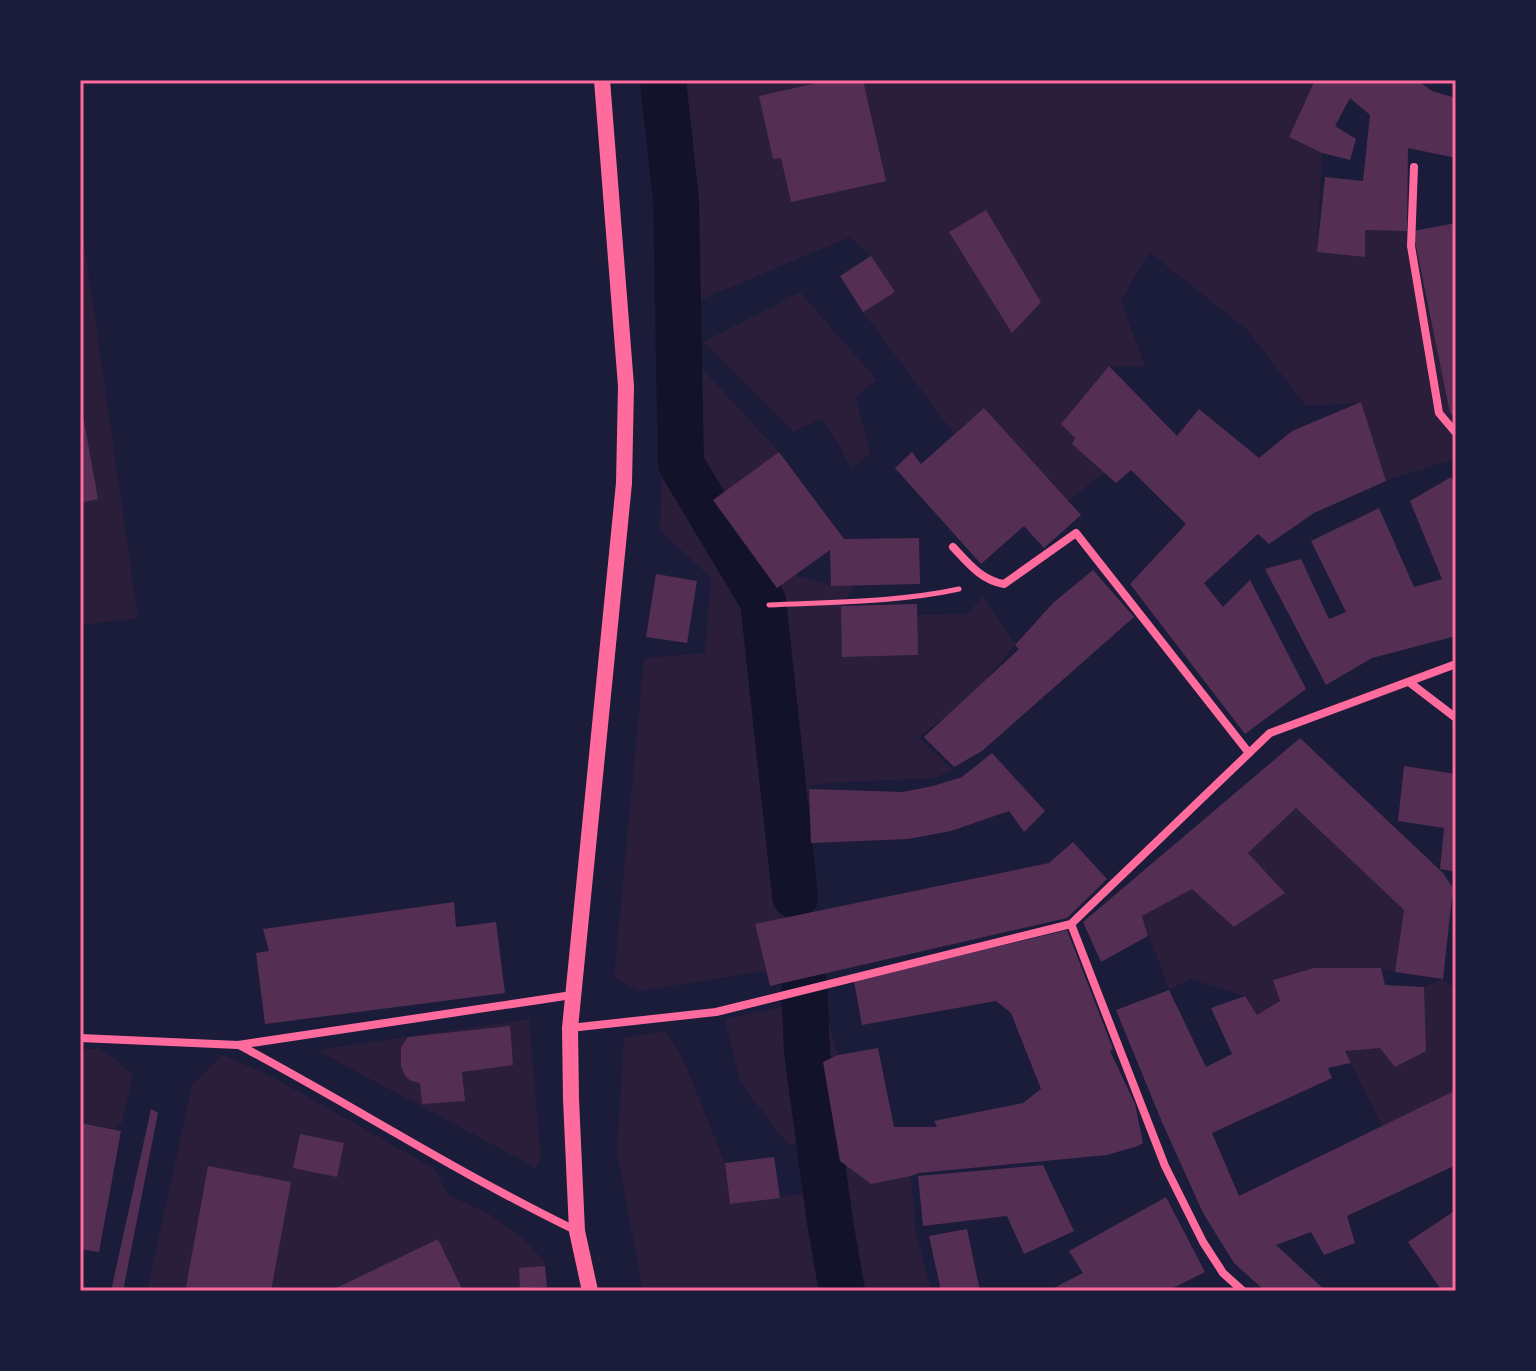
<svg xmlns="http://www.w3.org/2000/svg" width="1536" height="1371" viewBox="0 0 1536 1371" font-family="Poppins,sans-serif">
<rect width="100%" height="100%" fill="#1b1b3a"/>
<g fill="#2a1e3b">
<path d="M643,80H1315L1289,137L1322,153L1317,252L1365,256V230L1413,231L1456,418V458L1386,481L1361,403L1306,406L1246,329L1149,252L1121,301L1145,366H1109L1061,424L1075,438L1072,444L1105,472L1068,501L983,409L954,434L863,312L840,276L871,256L850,237L703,299L662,320Z"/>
<path d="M80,215L138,618L80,625Z"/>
<path d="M800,292L877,380L855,397L871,453L852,468L822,418L793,432L703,342Z"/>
<path d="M686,351L779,452L714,500L795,575L831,585H855L841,606L843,657L917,655V615L968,614L982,596L1015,645L965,704L918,737L953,770L934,778L823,783L809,786L807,830L813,912L755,924L766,971L638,991L614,977L644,658L705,653L711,578L660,531L665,353Z"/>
<path d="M1296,808L1404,910L1395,972L1381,968H1314L1274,980L1280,1001L1257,1015L1245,996L1190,979L1169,990L1142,916L1192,889L1235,927L1284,894L1248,853Z"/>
<path d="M1443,979L1456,991V1090L1382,1127L1345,1051L1380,1048L1425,1051L1424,987Z"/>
<path d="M821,999L838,1055L823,1062L840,1161L871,1184L911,1176L916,1233L931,1291H643L617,1152L624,1038L666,1031L683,1059L725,1163L730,1204L780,1198L835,1185L813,1139L788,1145L740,1082L725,1019Z"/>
<path d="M529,1019L541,1160L536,1168L316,1050Z"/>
<path d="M100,1048L133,1074L122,1122L115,1129L80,1123V1050Z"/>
<path d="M222,1055L269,1075L435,1169L448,1195L488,1213L520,1235L544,1261L547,1291H463L438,1239L330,1291H147L192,1085Z"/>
</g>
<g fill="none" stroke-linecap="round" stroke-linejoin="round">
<g stroke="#12122b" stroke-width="46">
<path d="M663,80L676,200L681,464L763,601L795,896"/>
<path d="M804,983L807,1052L830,1222L842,1291"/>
</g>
</g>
<g fill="#542f53">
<path d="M831,80H863L886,181L791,202L781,158L773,159L759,96Z"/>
<path d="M1315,80H1417L1432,91L1456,98V158L1408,148L1407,231L1365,230V257L1317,252L1325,177L1363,181L1370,115L1350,98L1335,126L1356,139L1350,160L1322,153L1289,137Z"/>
<path d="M986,210L1041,302L1012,333L949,232Z"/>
<path d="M1456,223V418L1450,413L1413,231Z"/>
<path d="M871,256L895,292L863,312L840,276Z"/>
<path d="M1109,366L1177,436L1199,409L1259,458L1292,431L1361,402L1386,481L1314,513L1269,544L1258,534L1204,583L1223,607L1250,580L1306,689L1245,734L1130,584L1186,524L1131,470L1116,483L1072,444L1075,438L1061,424Z"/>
<path d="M984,408L1081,515L1044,548L1024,526L981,564L895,468L912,452L921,464Z"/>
<path d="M80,410H82L98,499L80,503Z"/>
<path d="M779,452L844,539L919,538L920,584L831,586L830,550L777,588L713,500Z"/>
<path d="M1451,477L1456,488V636L1372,658L1326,685L1265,569L1301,559L1329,619L1346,612L1311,541L1379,508L1414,587L1442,579L1410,501Z"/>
<path d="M1093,570L1134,617L982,751L954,767L924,737L1019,649L1015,645L1053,603Z"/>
<path d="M656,574L697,581L687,643L646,637Z"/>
<path d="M917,604L918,655L842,657L841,606Z"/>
<path d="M1300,738L1443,873L1453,888L1443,979L1395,972L1404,910L1296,808L1248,853L1285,893L1234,927L1192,889L1142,916L1148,936L1101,962L1083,922Z"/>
<path d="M992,753L1045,811L1024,832L1009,811L951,831L908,839L811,843L809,789L903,792L933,786L962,777Z"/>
<path d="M1404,766L1456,774V872L1440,869L1444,828L1398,821Z"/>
<path d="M1073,842L1107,879L1067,918L770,986L755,924L1049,863Z"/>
<path d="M454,902L456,927L496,922L505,993L265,1024L256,953L269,951L263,929Z"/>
<path d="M1067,930L1113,1049L1110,1051L1135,1104L1143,1143L1138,1146L1107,1155L919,1173L911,1176L871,1184L840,1161L823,1062L838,1055L878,1048L894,1127H937L934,1121L1023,1103L1041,1089L1011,1013L996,1001L862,1025L854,981Z"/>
<path d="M1314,968H1381L1385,985L1424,987L1426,1051L1395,1067L1380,1048L1345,1051L1351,1063L1328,1068L1332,1078L1212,1133L1239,1196L1456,1090V1165L1347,1216L1355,1243L1324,1255L1311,1232L1276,1245L1326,1291H1265L1234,1263L1203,1213L1162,1122L1116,1010L1169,990L1206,1067L1232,1054L1211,1008L1245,996L1257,1015L1280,1001L1273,980Z"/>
<path d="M510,1026L513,1065L462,1072L465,1101L422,1104L420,1083L411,1081L405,1076L401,1066V1047L408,1037Z"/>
<path d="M151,1109L158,1113L123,1291H111Z"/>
<path d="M80,1123L121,1131L99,1252L80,1249Z"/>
<path d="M300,1134L344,1143L337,1177L293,1168Z"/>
<path d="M774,1157L780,1198L730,1204L725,1163Z"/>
<path d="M1043,1165L1074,1231L1024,1254L1007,1216L923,1226L918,1176Z"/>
<path d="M208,1166L291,1182L271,1291H209L186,1287Z"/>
<path d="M1166,1197L1205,1272L1167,1291H1048L1083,1273L1069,1251Z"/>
<path d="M1456,1210V1291H1442L1408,1242Z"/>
<path d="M967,1229L980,1291H941L929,1236Z"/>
<path d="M438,1239L463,1291H330Z"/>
<path d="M545,1266L547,1287L520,1288L519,1268Z"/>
</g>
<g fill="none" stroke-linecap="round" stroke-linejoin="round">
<path stroke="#ff6b9d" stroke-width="5" d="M769,605C830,602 900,602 959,589"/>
<g stroke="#ff6b9d" stroke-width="8">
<path d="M1414,167L1411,246L1439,413L1456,433"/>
<path d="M953,547C968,563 981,580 1004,584L1076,533L1249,753"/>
<path d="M1409,682L1456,718"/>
<path d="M1071,924L1165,1166L1203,1242L1223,1273L1243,1291"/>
<path d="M570,1028L716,1012L1071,924L1270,733L1456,664"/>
<path d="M80,1038L238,1045L572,995"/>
<path d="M239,1045C352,1105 461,1175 577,1231"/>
</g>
<path stroke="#ff6b9d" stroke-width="16" d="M590,1291L577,1231L571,1099L570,1028L624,483L626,386L602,80"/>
</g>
<rect width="1536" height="1371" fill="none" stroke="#1b1b3a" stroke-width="164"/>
<rect x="82" y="82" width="1372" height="1207" fill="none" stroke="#ff6b9d" stroke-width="3"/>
</svg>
